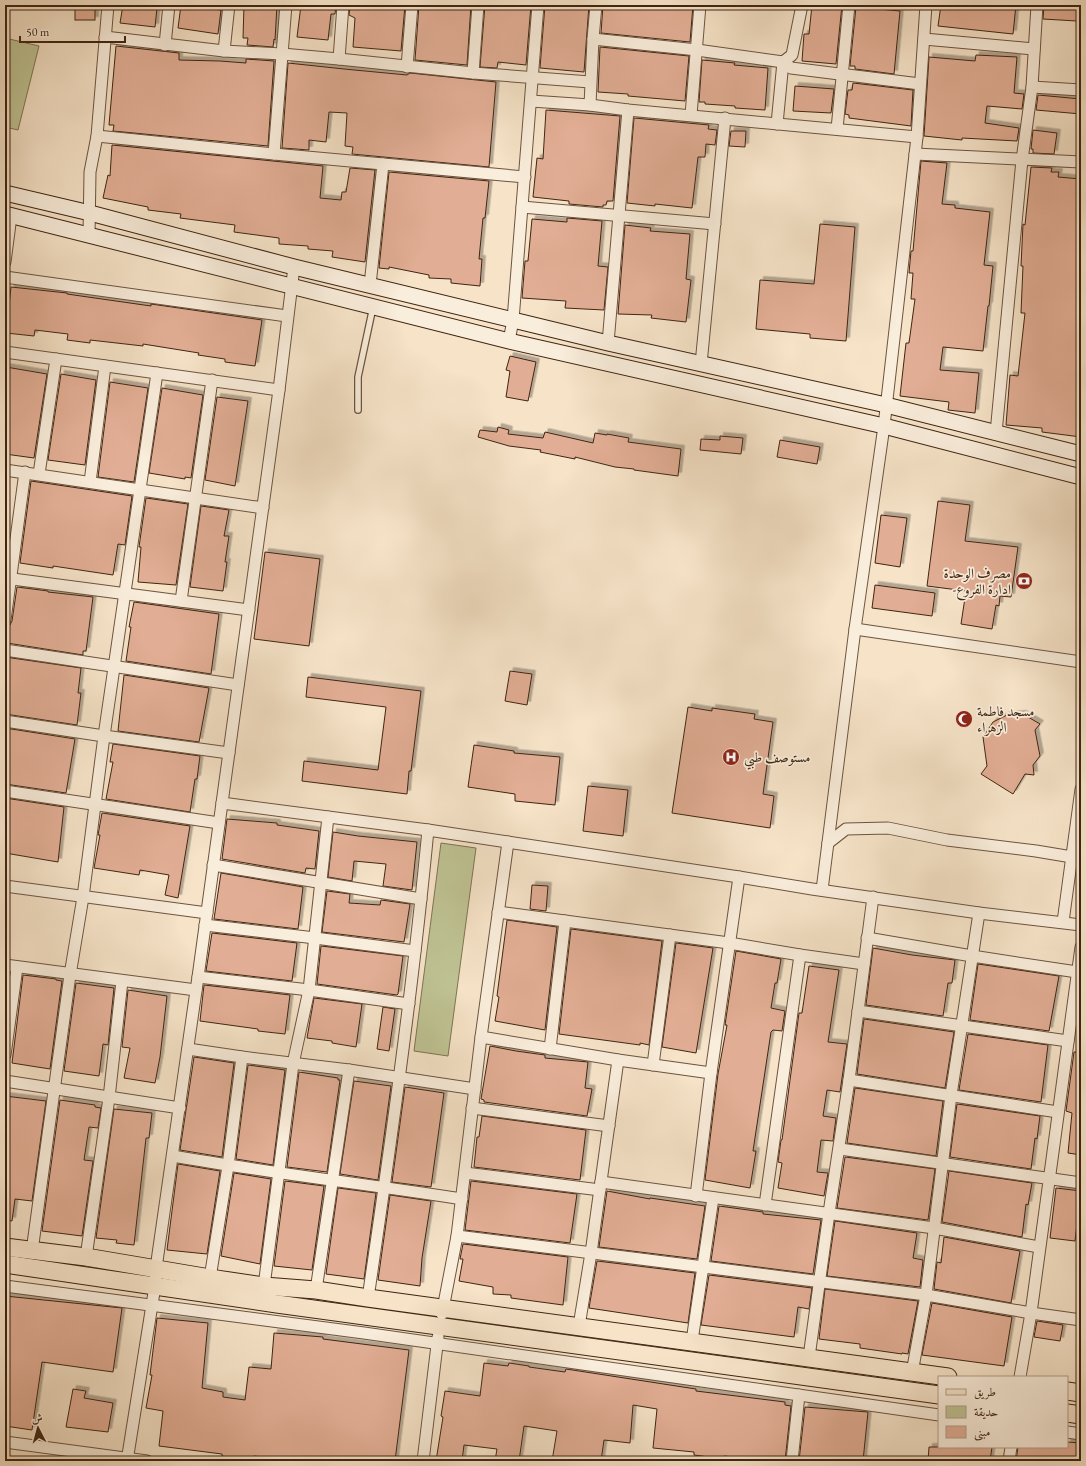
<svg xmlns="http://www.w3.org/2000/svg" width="1086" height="1466" viewBox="0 0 1086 1466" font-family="'EB Garamond',Amiri,serif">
<defs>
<filter id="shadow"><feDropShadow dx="3.5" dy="-3.5" stdDeviation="0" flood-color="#0004"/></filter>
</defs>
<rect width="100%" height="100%" fill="#f6e3c8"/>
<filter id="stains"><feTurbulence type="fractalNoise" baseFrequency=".005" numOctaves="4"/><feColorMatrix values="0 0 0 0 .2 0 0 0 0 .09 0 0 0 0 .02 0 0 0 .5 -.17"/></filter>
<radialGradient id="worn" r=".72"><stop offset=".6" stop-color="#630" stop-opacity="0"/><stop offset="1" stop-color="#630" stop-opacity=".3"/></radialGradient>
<g fill="#bfc394" stroke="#7f7453">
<path d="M5,38L39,46L18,130L5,127Z"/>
<path d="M441,843L476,848L448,1056L414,1051Z"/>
</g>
<g fill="#e1ad94" stroke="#3f2512" filter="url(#shadow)">
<rect x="75" y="5" width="20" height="15"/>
<path d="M123,5L157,8L155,27L120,23Z"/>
<path d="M181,5L221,10L218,34L178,28Z"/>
<path d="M244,5H277L275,40L274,39L273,47L247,45L248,38H243Z"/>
<path d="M301,5H336L335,14H331L328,40L297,37Z"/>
<path d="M350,5H405L401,51L353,47L355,18L349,15Z"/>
<path d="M419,5H471L467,65L415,60Z"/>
<path d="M485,5H531L526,65L498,62L497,68L480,67Z"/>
<path d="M545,5H589L584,72L540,68Z"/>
<path d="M603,5H693L690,42L601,33Z"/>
<path d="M812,5H842L836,64L802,61L804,34H809Z"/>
<path d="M941,5H1016L1013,34L938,26Z"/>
<path d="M1044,5H1078L1077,21L1043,19Z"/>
<path d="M856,7L900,11L894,74L855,69V66H850Z"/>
<path d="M116,46L179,53V60L220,61L246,63V59L274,61L268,146L113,131L114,125H109Z"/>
<path d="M600,47L689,56L685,101L628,96V94L598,92Z"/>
<path d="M976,55L1017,57L1014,93L1024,94L1022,109L987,106L985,123L1019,128L1017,141L962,138V140L924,136L929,57L975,61Z"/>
<path d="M702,60L735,63L734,65L768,68L765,110L735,108V106L705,104V102H699Z"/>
<path d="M288,63L344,69L407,75L410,73L496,82L489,167L352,154L353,147L345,146L347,113L329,112L326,142L309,140V150L282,148Z"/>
<path d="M853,83L913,90L911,126L849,118V115L845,114L848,90H852Z"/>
<path d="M795,86L834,89L831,113L793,111Z"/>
<path d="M1038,95L1081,99V114L1036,110Z"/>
<path d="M546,110L620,116L613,201H607L606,205H603V207L569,204V201L533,197L537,158L543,159Z"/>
<path d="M634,118L709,125L708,129L717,130L715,145L706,144L705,157H698L692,208L655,204V206L627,203Z"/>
<path d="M1033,130L1057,133L1054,154L1033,153V149H1031Z"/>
<path d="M731,131H746L745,147L729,146Z"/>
<path d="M112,145L323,166L320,198L341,200L342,192H346L350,168L375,170L365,262L332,257L333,251L308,249V246L279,244V238L234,232L235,225L180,218L181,214L148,210V207L103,198L108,175L110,176Z"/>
<path d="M921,161L947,163L942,204L955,205V208L990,212L984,265L993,266L989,306H988L983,351L943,347L940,370L979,373L975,413L948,410L949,402L900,396L906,343H909L915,299H911L913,273H909L911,251H913Z"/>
<path d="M1031,167L1052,168L1051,172H1059L1058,177L1081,179V412L1080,422H1081V437L1042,432V428L1006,425L1010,375L1018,376L1025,313H1021L1023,266H1021L1023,224L1025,225Z"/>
<path d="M389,172L489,181L485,218H483L479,259H482L480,286L451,283V279L429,278V275L389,267V269L379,268Z"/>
<path d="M567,218L602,221L598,266L608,267L604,310L565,308L566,301L522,298L525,261H528L532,219L567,222Z"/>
<path d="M820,224L855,227L846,341L810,338V334L756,329L760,280L814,284Z"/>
<path d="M625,225L651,228L650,231L690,234L686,279L691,280L686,322L651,318L652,315L618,314Z"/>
<path d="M11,287L67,293V294L151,306V304L262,320L255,366L225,362V359L198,355L199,353L143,344V346L90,340V343L67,340L68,334L35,330L34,336L6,333Z"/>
<path d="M510,356L536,362L528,401L506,397L510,371L506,370Z"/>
<path d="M6,367L47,374L34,458L5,454V374Z"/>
<path d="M61,374L96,380L85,465L48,460Z"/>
<path d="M110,382L148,388L134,482L98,477Z"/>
<path d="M162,388L203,395L191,478L185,477V479L149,473Z"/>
<path d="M217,397L248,401L235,486L205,480Z"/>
<path d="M498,427L509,430L508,434L543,438L545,432L593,443L595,433L607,435V434L629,438L628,442L681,449L678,476L634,470V469L615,467L575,457V459L540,452L541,450L509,446L478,437L480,430L497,432Z"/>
<path d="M720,436L743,438L741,454L700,450L701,439L720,440Z"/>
<path d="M780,440L820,447L817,464L777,457Z"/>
<path d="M31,481L132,496L125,545L118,544L113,575L53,566V568L20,563Z"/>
<path d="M146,498L188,504L176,585L138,582L141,547H139Z"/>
<path d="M938,501L970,505L965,541L1018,547L1011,597L1000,596L999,606L996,605L992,629L961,624L966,591L927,586Z"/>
<path d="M201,506L229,510L224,536H229L225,562H227L223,591L190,587Z"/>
<path d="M881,515L907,518L900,567L875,563Z"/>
<path d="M265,552L320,559L309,646L254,639Z"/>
<path d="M875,585L935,593L932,616L872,608Z"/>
<path d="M17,587L48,591V592L93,597L86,651H83V655L7,643L8,638H6L7,627L10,625L12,621Z"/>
<path d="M134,602L219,614L211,674L126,661L131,627H129Z"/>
<path d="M5,657L81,668L78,693H81L77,725L5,714Z"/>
<path d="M510,671L532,674L527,705L505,701Z"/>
<path d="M124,675L209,688L199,742L118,731Z"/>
<path d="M308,677L421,691L411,771H409L407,794L302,781L304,761L378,770L386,707L306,697Z"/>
<path d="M688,707L712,711V708L755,714L754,719L773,722L763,794L774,796L770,828L672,813Z"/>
<path d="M1023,714L1040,724L1035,730L1040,756L1033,765L1034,775L1025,774L1013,794L981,774L987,766L983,737L993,722L1007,715Z"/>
<path d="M5,728L75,739L66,793L5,784Z"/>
<path d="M113,744L200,756L197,779H195L190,812L106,799L113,762H110Z"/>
<path d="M474,745L514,751V753L560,757L555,805L515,801V794L468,787Z"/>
<path d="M588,786L628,790L623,836L583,831Z"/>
<path d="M5,798L64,807L58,862L5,853Z"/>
<path d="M102,813L190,826L178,898L165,895L169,875L140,870L139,875L94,868L100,835H98Z"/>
<path d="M227,819L277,823V825L319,831L315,869L306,868L305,873L222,859Z"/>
<path d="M333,832L358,836L417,842L412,890L383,886L386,864L354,861L352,881L328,877Z"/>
<path d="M221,873L303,887L298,929L214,919Z"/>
<path d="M532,885L548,886L546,911L530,909Z"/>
<path d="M327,891L350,894L349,903L380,905L381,900L410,904L404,942L322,932Z"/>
<path d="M507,920L557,927L545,1030L495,1021L499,997L497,996Z"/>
<path d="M571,929L662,941L649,1045L640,1043V1045L559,1034Z"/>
<path d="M212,933L297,943L292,981L206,971Z"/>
<path d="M676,943L713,948L696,1053L662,1047Z"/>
<path d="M321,946L403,956L398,994L397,995L317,984Z"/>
<path d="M873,948L912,955L955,960L952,983H948L943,1016L866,1005Z"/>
<path d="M736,951L781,959L777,983H775L771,1008L785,1011L782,1031L773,1030L771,1032L753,1151H756L750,1188L705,1180L718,1074L727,1025H725Z"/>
<path d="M978,964L1059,976L1049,1031L970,1020Z"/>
<path d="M809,966L839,970L828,1042L847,1044L840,1092L827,1090L823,1116L836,1118L833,1141L821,1140L817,1172L828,1173L824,1196L778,1188L782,1163L778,1162L781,1140H782L799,1013H802Z"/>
<path d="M23,975L56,979V980L62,981L50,1069L12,1063Z"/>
<path d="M76,983L114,988L108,1045L103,1044L99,1076L64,1071Z"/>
<path d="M204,985L290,995L285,1034L258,1031V1029L200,1021Z"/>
<path d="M128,990L167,996L160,1057L155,1083L124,1078L130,1048L122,1047Z"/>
<path d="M314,998L362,1004L356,1047L332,1043V1041L307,1038Z"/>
<path d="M383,1007L395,1009L389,1051L377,1049Z"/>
<path d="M864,1019L954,1032L945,1088L857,1074Z"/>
<path d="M968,1034L1048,1045L1041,1102L959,1090Z"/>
<path d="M490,1046L516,1051L545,1055V1058L588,1062L585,1088L592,1089L587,1116L484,1102V1100L481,1099Z"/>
<path d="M1074,1052H1081V1155L1068,1153L1072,1113L1066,1111Z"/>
<path d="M194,1057L234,1063L222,1157L180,1150Z"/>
<path d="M248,1065L285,1070L273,1165L236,1159Z"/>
<path d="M299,1072L338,1078V1080H340L327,1172L287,1167Z"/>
<path d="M354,1081L391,1086L378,1180L340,1174Z"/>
<path d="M405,1087L444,1093L431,1187L392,1182Z"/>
<path d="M855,1088L943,1101L936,1156L847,1143Z"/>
<path d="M5,1096L46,1101L32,1201L15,1199L12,1221L5,1220Z"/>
<path d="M60,1100L95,1105V1107L101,1108L98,1128L89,1127L84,1160L93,1161L82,1236L42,1231Z"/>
<path d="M957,1104L1040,1116L1037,1139L1035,1138L1031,1169L950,1157Z"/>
<path d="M114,1109L152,1113L149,1138H146L134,1245L116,1243L117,1240L96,1238Z"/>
<path d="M482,1116L586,1130L580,1180L474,1167L477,1137H479Z"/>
<path d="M845,1157L935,1169L928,1220L837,1208Z"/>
<path d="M178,1164L220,1171L207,1254L167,1250Z"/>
<path d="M949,1171L1032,1183L1028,1205L1026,1204L1022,1237L942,1222Z"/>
<path d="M234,1173L271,1179L260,1264L221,1256Z"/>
<path d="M285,1181L324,1186L312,1270L274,1266Z"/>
<path d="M471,1181L577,1194L570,1243L465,1230Z"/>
<path d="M338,1188L376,1193L364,1279L326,1274Z"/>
<path d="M1056,1188L1081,1191L1075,1241L1050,1238Z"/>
<path d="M607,1191L650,1199V1198L705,1206L697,1259L599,1247Z"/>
<path d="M390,1195L431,1201L422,1258L420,1286L378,1280Z"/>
<path d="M719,1206L763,1212V1214L821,1220L813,1274L711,1261Z"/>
<path d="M835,1221L917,1233L913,1258L923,1260L920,1287L827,1276Z"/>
<path d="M944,1237L1020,1251L1011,1303L934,1289L937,1262L941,1263Z"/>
<path d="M463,1244L568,1257L563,1305L511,1298V1295L493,1294V1287L459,1281L463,1259H460Z"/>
<path d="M597,1261L695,1273L688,1323L589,1308Z"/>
<path d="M709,1275L812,1288L809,1309L798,1307L794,1337L701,1325Z"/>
<path d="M825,1289L918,1301L908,1354L902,1353V1354L860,1348V1344L819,1339Z"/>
<path d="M5,1296L122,1308L113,1372L42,1362L32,1430L5,1426Z"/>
<path d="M932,1303L1012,1317L1004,1366L922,1355Z"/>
<path d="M157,1318L208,1323L202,1388L223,1392V1397L245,1400L249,1367L271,1369L274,1333L323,1337V1339L409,1350L395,1461H294L254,1456V1461L222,1456V1454L159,1446L163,1411L146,1408L152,1375H150Z"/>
<path d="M1037,1321L1063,1325L1060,1341L1034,1337Z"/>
<path d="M484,1363L508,1366L509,1363L529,1366V1367L565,1372L566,1369L696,1389V1391L785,1402V1405L791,1406L785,1461H768L724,1456V1459L694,1455V1452L653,1448L657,1409L633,1405L630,1443L604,1440L601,1461H552L557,1431L524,1426L519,1461H495L497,1449L464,1445L462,1461H436L443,1417L441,1416L445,1391L480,1396Z"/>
<path d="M73,1389L86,1391L84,1398L113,1403L108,1432L66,1427Z"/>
<path d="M805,1407L868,1412L863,1461H799Z"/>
<path d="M1067,1442L1081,1443V1461H1016L1018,1447H1067Z"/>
<path d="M929,1447H992L990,1461H928Z"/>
</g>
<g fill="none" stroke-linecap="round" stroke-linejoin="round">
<g stroke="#6d5440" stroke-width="8">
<path id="service" d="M358,410V377L373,307"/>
</g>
<g stroke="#6d5440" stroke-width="13">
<g id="minor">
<path d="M105,37L224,51L282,54L339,59L473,73L590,82"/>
<path d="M593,39L697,50L783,62L791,68L920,84"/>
<path d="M924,39L1034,49"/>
<path d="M165,45L169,5"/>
<path d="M224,51L229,5"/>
<path d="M339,59L343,5"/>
<path d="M407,67L412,5"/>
<path d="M473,73L478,5"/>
<path d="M1032,87L1081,90"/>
<path d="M531,101L590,105L628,110L917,137"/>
<path d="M590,105L593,39L596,5"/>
<path d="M691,115L700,5"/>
<path d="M777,124L783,62L792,55L802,5"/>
<path d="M837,129L849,5"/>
<path d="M97,136L274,154L525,177"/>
<path d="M274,154L286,5"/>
<path d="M915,154L1081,162"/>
<path d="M522,207L715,224"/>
<path d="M89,235L90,172L97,136L108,5"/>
<path d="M5,262L11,216"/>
<path d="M5,277L287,316"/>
<path d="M370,285L383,164"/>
<path d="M509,341L513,320L538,5"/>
<path d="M608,343L628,110"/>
<path d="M5,352L279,390"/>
<path d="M701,364L725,118"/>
<path d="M996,433L1022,160L1032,87L1037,5"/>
<path d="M5,470L263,508"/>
<path d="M39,474L56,359"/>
<path d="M90,482L105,366"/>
<path d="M5,578L249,610"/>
<path d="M181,601L212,380"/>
<path d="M5,620L25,472"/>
<path d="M855,629L1081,662"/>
<path d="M5,650L238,685"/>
<path d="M5,721L104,736L229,753"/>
<path d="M5,791L219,823"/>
<path d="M222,803L428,830L739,877L812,889L979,913L1081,925"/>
<path d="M828,843L846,829L888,828L947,840L1036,851L1072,857"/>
<path d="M213,865L421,899"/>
<path d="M5,886L207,913"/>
<path d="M822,890L855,629L884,426L917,137L926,5"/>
<path d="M498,912L729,943L800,955L864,964"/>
<path d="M1063,922L1081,789"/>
<path d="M205,925L315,938L415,951"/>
<path d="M867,938L972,956L1077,972"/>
<path d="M5,965L196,990"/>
<path d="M198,977L309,990L409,1004"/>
<path d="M858,1011L1068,1041"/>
<path d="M481,1037L618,1060L711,1073"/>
<path d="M188,1049L242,1057L349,1070L475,1089"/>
<path d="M550,1049L565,921"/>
<path d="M5,1055L17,967"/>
<path d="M653,1065L670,935"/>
<path d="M849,1080L1058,1112"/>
<path d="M5,1081L180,1108"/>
<path d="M472,1108L609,1126"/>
<path d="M840,1149L1081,1183"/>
<path d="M173,1156C269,1173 366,1184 462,1199"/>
<path d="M465,1173L600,1190"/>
<path d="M601,1182L934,1228L1039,1247"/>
<path d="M696,1196L711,1073L739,877"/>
<path d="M765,1205L800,955"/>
<path d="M457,1236L926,1295L1031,1313L1081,1320"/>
<path d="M32,1251L70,975L83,897L104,736L157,373"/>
<path d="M86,1257L109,1098L122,981"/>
<path d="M210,1278L228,1166L242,1057"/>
<path d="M5,1286L364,1333L939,1415"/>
<path d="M264,1286L293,1064L309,990L328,817"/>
<path d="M316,1290L349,1070"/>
<path d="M368,1298C391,1142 413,987 428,830"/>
<path d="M442,1314L457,1236L481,1037L508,842"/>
<path d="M579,1326L591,1253L618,1060"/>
<path d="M692,1341L713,1198"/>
<path d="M809,1357L829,1213L849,1080L873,897"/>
<path d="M912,1373L926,1295L951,1095L979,913"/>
<path d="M1020,1377L1031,1313L1081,947"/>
<path d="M1067,1432L1081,1434"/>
<path d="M5,1442L147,1461"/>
<path d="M127,1461L155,1286L156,1268L198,977L279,390L294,267"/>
<path d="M423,1461L438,1337"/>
<path d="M792,1461L799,1395"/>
<path d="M1009,1461L1011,1447"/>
</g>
</g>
<g stroke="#3f2512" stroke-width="17">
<g id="secondary">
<path d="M5,193L90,213L294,267L513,320L608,343L886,405L1081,454"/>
<path d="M5,214L509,341L884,426L1081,477"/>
</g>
</g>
<g stroke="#3f2512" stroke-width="19">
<g id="primary">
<path d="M5,1247L86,1257L210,1278L264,1286L316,1290L368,1298L948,1377"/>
<path d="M5,1264L277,1304L939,1395"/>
<path d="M1067,1391L1081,1393"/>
<path d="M1067,1413L1081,1415"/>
</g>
</g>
<use href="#service" stroke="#f9eddb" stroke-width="5.5"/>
<use href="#minor" stroke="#f9eddb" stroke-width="11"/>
<use href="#secondary" stroke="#f9eddb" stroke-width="15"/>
<use href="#primary" stroke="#f6e3c8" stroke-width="17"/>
</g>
<defs>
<g id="bank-disc" transform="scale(0.9)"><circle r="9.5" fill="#8f2418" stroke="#f9eddb"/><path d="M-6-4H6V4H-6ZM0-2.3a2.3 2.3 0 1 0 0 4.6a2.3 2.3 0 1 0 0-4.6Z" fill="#fff"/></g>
<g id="mosque-disc" transform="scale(0.9)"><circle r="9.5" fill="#8f2418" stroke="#f9eddb"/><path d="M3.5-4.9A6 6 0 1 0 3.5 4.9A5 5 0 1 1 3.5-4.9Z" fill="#fff"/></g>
<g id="hospital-disc" transform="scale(0.9)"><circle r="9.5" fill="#8f2418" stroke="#f9eddb"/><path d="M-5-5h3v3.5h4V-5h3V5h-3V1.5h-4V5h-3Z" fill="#fff"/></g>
</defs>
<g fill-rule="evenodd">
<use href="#bank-disc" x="1024" y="581"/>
<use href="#mosque-disc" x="964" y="719"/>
<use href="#hospital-disc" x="731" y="757"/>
</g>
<g text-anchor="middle" stroke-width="3.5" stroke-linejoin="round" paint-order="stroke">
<g font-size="14" fill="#3f2512" stroke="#f9eddb" text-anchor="start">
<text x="1011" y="578" text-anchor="end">مصرف الوحدة<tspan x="1011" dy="16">-ادارة الفروع</tspan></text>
<text x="977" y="716">مسجد فاطمة<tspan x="977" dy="16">الزهراء</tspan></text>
<text x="744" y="762">مستوصف طبي</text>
</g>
</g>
<rect width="1086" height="1466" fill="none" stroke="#f6e3c8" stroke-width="20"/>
<rect x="6" y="6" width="1074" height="1454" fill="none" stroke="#3f2512" stroke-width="2"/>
<rect x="10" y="10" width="1066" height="1446" fill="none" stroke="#3f2512"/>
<rect x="938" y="1376" width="130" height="72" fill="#f9eddb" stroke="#af9d8b"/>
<rect x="946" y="1389" width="20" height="6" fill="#f6e3c8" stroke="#af9d8b"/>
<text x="974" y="1396" font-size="12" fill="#3f2512">طريق</text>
<rect x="946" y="1406" width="20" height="12" fill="#bfc394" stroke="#af9d8b"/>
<text x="974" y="1416" font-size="12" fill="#3f2512">حديقة</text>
<rect x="946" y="1426" width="20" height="12" fill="#e1ad94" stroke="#af9d8b"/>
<text x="974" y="1436" font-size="12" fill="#3f2512">مبنى</text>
<g transform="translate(38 1428) rotate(354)" stroke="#f9eddb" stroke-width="3" paint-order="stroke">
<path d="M0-3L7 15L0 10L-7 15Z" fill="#3f2512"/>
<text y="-6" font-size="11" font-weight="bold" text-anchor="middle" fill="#3f2512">ش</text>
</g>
<path d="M20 36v6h105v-6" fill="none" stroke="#3f2512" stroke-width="2"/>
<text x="26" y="36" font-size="12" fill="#3f2512" stroke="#f9eddb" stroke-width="3" paint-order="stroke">50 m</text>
<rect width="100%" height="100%" filter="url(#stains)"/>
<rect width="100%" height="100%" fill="url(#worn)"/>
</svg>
